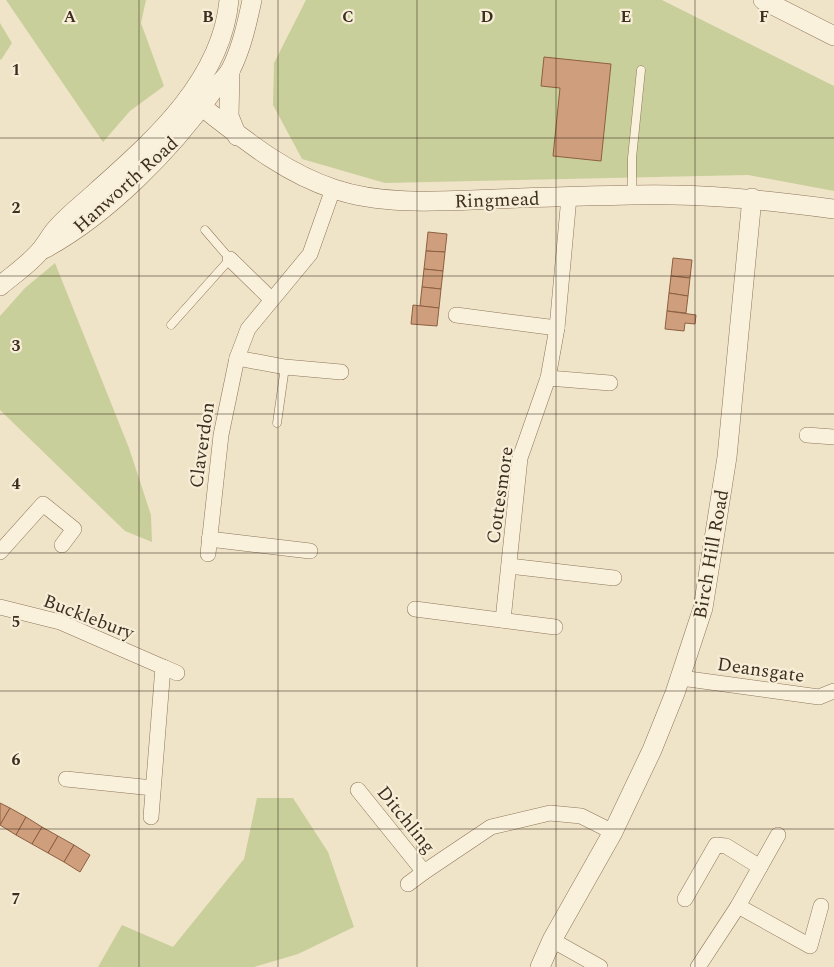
<svg xmlns="http://www.w3.org/2000/svg" width="834" height="967" viewBox="0 0 834 967" font-family="Spectral,serif">
<rect width="100%" height="100%" fill="#f0e4c8"/>
<g fill="#c9cf9b">
<path d="M6,0H146L141,23L164,86L130,111L103,142Z"/>
<path d="M306,0H662L834,86V191L748,175L385,183L302,159L273,105L274,63Z"/>
<path d="M0,23L12,43L1,60L0,59Z"/>
<path d="M55,263L129,448L151,515L152,542L125,531L0,410V316L25,288Z"/>
<path d="M257,798H293L328,852L354,927L298,954L254,967H98L122,925L173,947L244,859Z"/>
</g>
<g fill="#cf9f7d" stroke="#8d5f41">
<path d="M544,57L611,64L601,161L553,156L560,88L541,86Z"/>
<path d="M428,232L447,234L445,252L426,251Z"/>
<path d="M426,251L445,252L443,271L424,269Z"/>
<path d="M673,258L692,260L690,278L671,276Z"/>
<path d="M424,269L443,271L441,289L422,287Z"/>
<path d="M671,276L690,278L688,296L669,293Z"/>
<path d="M422,287L441,289L439,308L420,306Z"/>
<path d="M669,293L688,296L686,313L667,311Z"/>
<path d="M413,305L439,308L437,326L411,324Z"/>
<path d="M667,311L696,315L695,324L685,323L684,331L665,329Z"/>
<path d="M0,803L10,808L0,825Z"/>
<path d="M10,808L26,817L16,835L0,825Z"/>
<path d="M26,817L42,827L32,844L16,835Z"/>
<path d="M42,827L58,836L48,853L32,844Z"/>
<path d="M58,836L74,845L64,862L48,853Z"/>
<path d="M74,845L90,855L80,872L64,862Z"/>
</g>
<g fill="none" stroke-linecap="round" stroke-linejoin="round">
<g stroke="#8d765c" stroke-width="9">
<g id="service">
<path d="M632,195V158L641,70"/>
<path d="M171,325L230,259L205,230"/>
<path d="M277,423L285,367"/>
</g>
</g>
<g stroke="#8d765c" stroke-width="16">
<g id="minor">
<path d="M230,259L271,299"/>
<path d="M456,315L557,328"/>
<path d="M237,358L285,367L341,372"/>
<path d="M548,378L610,383"/>
<path d="M807,435L834,437"/>
<path d="M209,539L310,551"/>
<path d="M0,552L43,504L74,529L62,545"/>
<path d="M208,554L221,435L237,358L248,329L310,254L333,189"/>
<path d="M509,566L614,578"/>
<path d="M0,607L60,622L163,667L151,817"/>
<path d="M415,609L555,627"/>
<path d="M503,620L520,458L548,378L557,328L569,197"/>
<path d="M163,667L177,673"/>
<path d="M681,678L819,697L834,691"/>
<path d="M66,779L153,788"/>
<path d="M358,790L424,872L491,827L550,813L581,816L613,832"/>
<path d="M408,884L424,872"/>
<path d="M685,899L716,845L726,846L760,867"/>
<path d="M738,906L810,946L821,906"/>
<path d="M552,940L600,967"/>
<path d="M698,967L738,906L778,835"/>
</g>
</g>
<g stroke="#8d765c" stroke-width="20">
<g id="tertiary">
<path d="M763,0L834,36"/>
<path d="M230,71L229,116L237,136"/>
<path d="M189,97C236,132 277,170 334,189C384,206 443,201 495,199C541,197 586,196 631,195C700,193 766,200 834,209"/>
<path d="M44,249C107,215 171,150 212,92C218,84 227,77 231,69C242,47 247,23 252,0"/>
<path d="M0,286C13,275 29,264 40,251C46,244 50,236 56,229C68,215 84,203 98,190C154,140 222,80 229,0"/>
<path d="M540,967L552,940L613,832L652,750L675,693L703,608L727,457L752,198"/>
</g>
</g>
<use href="#service" stroke="#faf1dc" stroke-width="8"/>
<use href="#minor" stroke="#faf1dc" stroke-width="15"/>
<use href="#tertiary" stroke="#faf1dc" stroke-width="19"/>
</g>
<path fill="none" stroke="#3d2e20" stroke-width="1" stroke-opacity="0.55" d="M139,0V967M278,0V967M417,0V967M556,0V967M695,0V967M0,138H834M0,276H834M0,414H834M0,553H834M0,691H834M0,829H834"/>
<g text-anchor="middle" stroke-width="4.5" stroke-linejoin="round" paint-order="stroke">
<g font-size="19" fill="#3d2e20" stroke="#f7eed8">
<text transform="translate(125 184) rotate(-42)" y="7">Hanworth Road</text>
<text transform="translate(497 199) rotate(-2)" y="7">Ringmead</text>
<text transform="translate(201 445) rotate(-82)" y="7">Claverdon</text>
<text transform="translate(499 495) rotate(-82)" y="7">Cottesmore</text>
<text transform="translate(710 554) rotate(-80)" y="7">Birch Hill Road</text>
<text transform="translate(89 616) rotate(21)" y="7">Bucklebury</text>
<text transform="translate(761 669) rotate(8)" y="7">Deansgate</text>
<text transform="translate(407 819) rotate(51)" y="7">Ditchling</text>
</g>
</g>
<g font-size="16" text-anchor="middle" font-weight="bold" fill="#3d2e20" stroke="#f7eed8" stroke-width="4.5" stroke-linejoin="round" paint-order="stroke">
<text x="70" y="22">A</text>
<text x="208" y="22">B</text>
<text x="348" y="22">C</text>
<text x="487" y="22">D</text>
<text x="626" y="22">E</text>
<text x="764" y="22">F</text>
<text x="16" y="75">1</text>
<text x="16" y="213">2</text>
<text x="16" y="351">3</text>
<text x="16" y="489">4</text>
<text x="16" y="627">5</text>
<text x="16" y="765">6</text>
<text x="16" y="904">7</text>
</g>
</svg>
